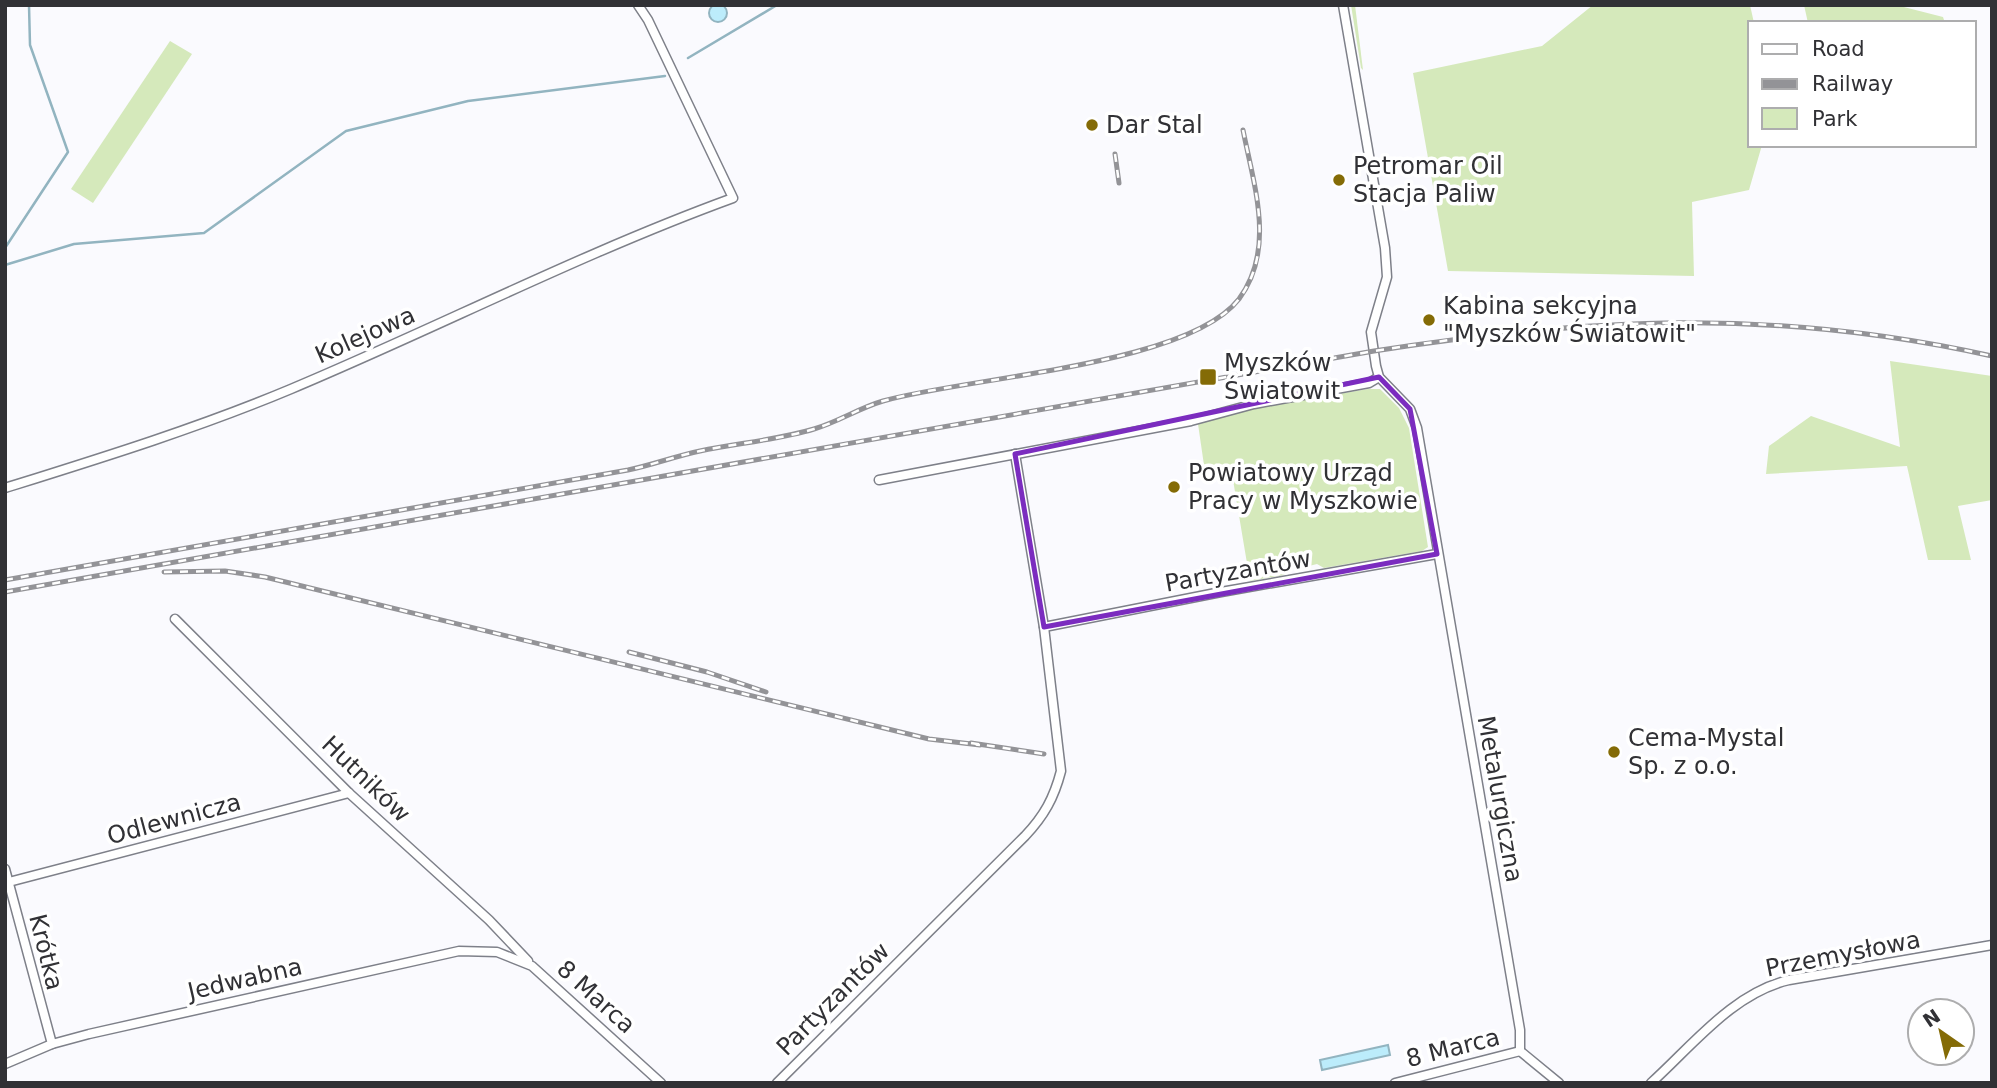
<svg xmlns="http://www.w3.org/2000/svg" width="1997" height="1088" viewBox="0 0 1997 1088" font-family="'DejaVu Sans',sans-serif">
<rect width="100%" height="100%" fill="#fafafe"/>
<g fill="#d5e9bb">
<path d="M1351,5H1355L1363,70L1361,68Z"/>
<path d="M1593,5H1750L1754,23H1750V145H1762L1749,190L1692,202L1694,276L1448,271L1413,73L1542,46Z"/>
<path d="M1804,5H1896L1943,17L1945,23H1808Z"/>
<path d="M170,41L192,54L93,203L71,189Z"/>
<path d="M1890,361L1992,376V500L1958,506L1971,560H1928L1907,466L1766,474L1769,446L1811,416L1900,447Z"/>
<path d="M1368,389H1380L1399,408L1409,428L1428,547L1422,551L1324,568L1317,564L1309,566L1308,562L1299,564L1284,575L1250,581L1231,468L1205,472L1198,424L1255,408Z"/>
</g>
<g fill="#bcecfb" stroke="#92b4c0" stroke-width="2">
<circle cx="718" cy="13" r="9"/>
<path d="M1388,1045L1390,1055L1322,1070L1320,1060Z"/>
</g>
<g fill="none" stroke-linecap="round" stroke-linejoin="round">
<g stroke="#92b4c0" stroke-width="2.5">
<path d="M688,58L777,5"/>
<path d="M5,248L68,152L30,45L29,5"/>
<path d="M5,265L74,244L204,233L346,131L468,101L665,76"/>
</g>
<g stroke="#7e8089" stroke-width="11">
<g id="street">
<path d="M1343,5L1385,248L1387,277L1371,332L1376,366L1379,377L1410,409L1417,428L1520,1030V1051"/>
<path d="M879,480L1191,421L1254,404L1369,383L1379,377"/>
<path d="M5,488C101,458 198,428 291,389C439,327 582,253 733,198L648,20L638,5"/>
<path d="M175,619L349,793L489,920L528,961"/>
<path d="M1044,627L1221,592L1437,554"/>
<path d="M5,869L52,1044"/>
<path d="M5,883L349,793"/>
<path d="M1520,1051L1559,1083"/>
<path d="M5,1064L52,1044L89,1034L459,951L497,952L532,966L661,1083"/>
<path d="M777,1083L1025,836C1044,816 1054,798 1061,771L1044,627L1015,454"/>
<path d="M1395,1083L1520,1051"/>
<path d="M1651,1083C1693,1045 1733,993 1789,980L1992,945"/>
</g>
</g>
<use href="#street" stroke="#fff" stroke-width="8"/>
<g stroke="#939397" stroke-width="5">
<g id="rail">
<path d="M1115,154L1119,183"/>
<path d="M164,572L225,571L265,577L929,739L980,745"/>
<path d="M5,580L628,470C652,465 676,456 700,451C738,443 777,440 814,429C838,422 859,408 883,401C968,377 1187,366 1239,299C1276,249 1254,186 1243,130"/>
<path d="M5,592L1374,351C1591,317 1776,308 1992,356"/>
<path d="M629,652L707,672L766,692"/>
<path d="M971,743L1044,754"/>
</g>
</g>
<use href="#rail" stroke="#fff" stroke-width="2.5" stroke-dasharray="8" stroke-linecap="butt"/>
</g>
<path fill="none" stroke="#7b2cbf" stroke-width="5" stroke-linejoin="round" d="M1379,377L1410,409L1437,554L1044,627L1015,454Z"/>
<g fill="#846b06" stroke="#fff" stroke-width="2.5">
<circle cx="1092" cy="125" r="7"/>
<circle cx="1339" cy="180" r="7"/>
<circle cx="1429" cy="320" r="7"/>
<rect x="1199" y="368" width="18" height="18" rx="3.5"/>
<circle cx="1174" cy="487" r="7"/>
<circle cx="1614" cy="752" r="7"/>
</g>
<g text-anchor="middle" stroke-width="7" stroke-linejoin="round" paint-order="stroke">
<g font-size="24" fill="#313135" stroke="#fff" text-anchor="start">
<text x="1106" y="133">Dar Stal</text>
<text x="1353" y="174">Petromar Oil<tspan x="1353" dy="28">Stacja Paliw</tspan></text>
<text x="1443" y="314">Kabina sekcyjna<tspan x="1443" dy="28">"Myszków Światowit"</tspan></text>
<text x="1224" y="371">Myszków<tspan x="1224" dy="28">Światowit</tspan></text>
<text x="1188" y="481">Powiatowy Urząd<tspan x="1188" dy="28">Pracy w Myszkowie</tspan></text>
<text x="1628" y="746">Cema-Mystal<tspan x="1628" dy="28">Sp. z o.o.</tspan></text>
</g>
<g font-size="24" fill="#313135" stroke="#fff">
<text transform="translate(365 335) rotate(-24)" y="8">Kolejowa</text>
<text transform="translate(1238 571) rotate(-10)" y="8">Partyzantów</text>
<text transform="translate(366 779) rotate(44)" y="8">Hutników</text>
<text transform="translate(1500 799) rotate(80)" y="8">Metalurgiczna</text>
<text transform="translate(174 819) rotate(-15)" y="8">Odlewnicza</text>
<text transform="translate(46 952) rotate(76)" y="8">Krótka</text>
<text transform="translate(1843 954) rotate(-11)" y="8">Przemysłowa</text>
<text transform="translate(245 979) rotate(-13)" y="8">Jedwabna</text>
<text transform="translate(596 997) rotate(42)" y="8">8 Marca</text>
<text transform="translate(833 999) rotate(-45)" y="8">Partyzantów</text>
<text transform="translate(1453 1048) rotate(-14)" y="8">8 Marca</text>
</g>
</g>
<rect width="1997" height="1088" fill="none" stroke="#313135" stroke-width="14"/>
<rect x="1748" y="21" width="228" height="126" fill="#ffffff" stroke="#adadae" stroke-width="2"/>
<rect x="1762" y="44" width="35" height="10" fill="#ffffff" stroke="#adadae" stroke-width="2"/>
<text x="1812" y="56" font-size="21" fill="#313135">Road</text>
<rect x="1762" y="79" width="35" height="10" fill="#939397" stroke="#adadae" stroke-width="2"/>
<text x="1812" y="91" font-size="21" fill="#313135">Railway</text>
<rect x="1762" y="108" width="35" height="21" fill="#d5e9bb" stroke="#adadae" stroke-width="2"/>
<text x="1812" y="126" font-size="21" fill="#313135">Park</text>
<g transform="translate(1941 1032) rotate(326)"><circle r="33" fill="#ffffff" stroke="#adadae" stroke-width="2"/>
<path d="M0-5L12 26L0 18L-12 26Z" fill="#846b06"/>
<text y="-10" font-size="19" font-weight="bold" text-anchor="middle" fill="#313135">N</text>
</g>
</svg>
